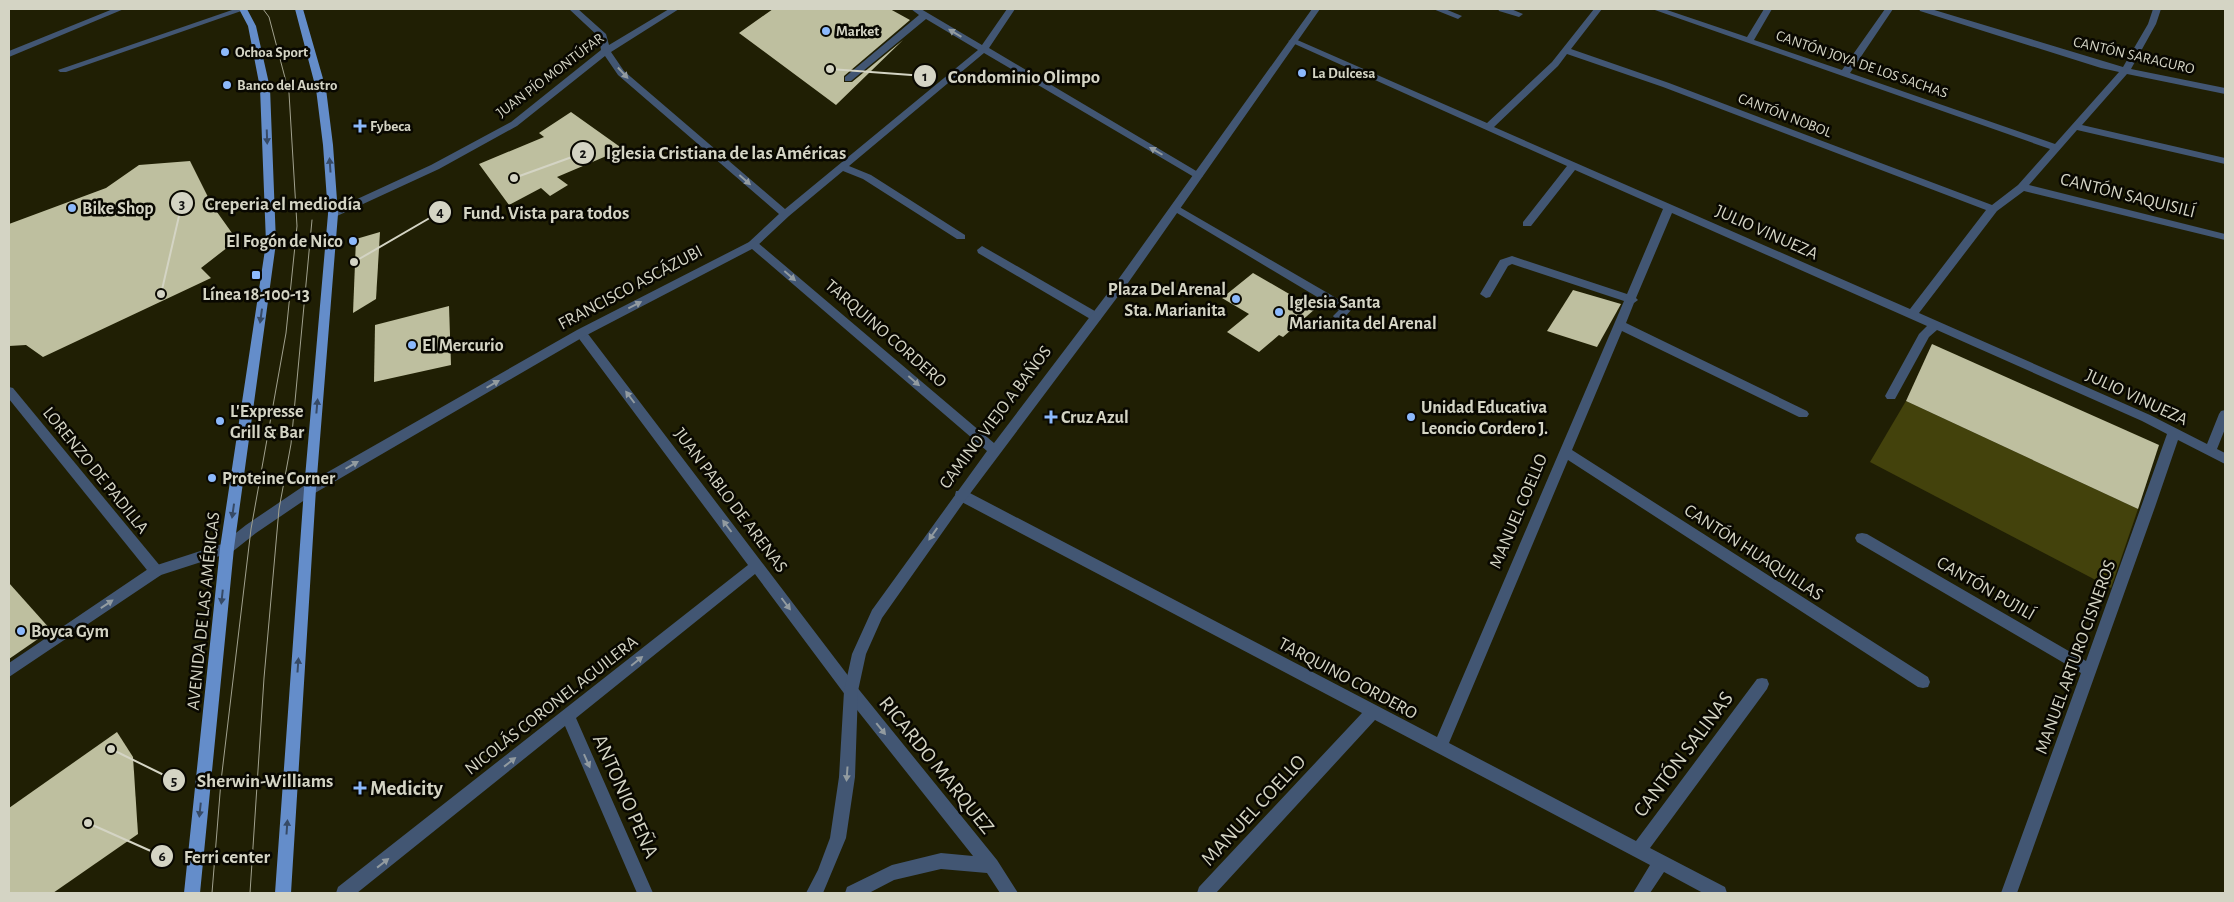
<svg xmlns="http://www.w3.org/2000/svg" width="2234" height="902" viewBox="0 0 2234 902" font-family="'Alegreya Sans',sans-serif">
<rect width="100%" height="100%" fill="#201f04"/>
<path fill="#43420c" d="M1906,401L2138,509L2111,588L1870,462Z"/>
<g fill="#bebf9f">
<path d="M773,9H890L910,20L844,76V82H852L903,40L836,105L739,33Z"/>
<path d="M571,112L623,149L557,177L568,185L550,196L541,188L509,205L479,164L544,137L539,133Z"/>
<path d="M190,161L212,205L237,240L201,268L211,278L43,357L26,345L9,346V224L106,188L139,165Z"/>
<path d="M380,232L376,299L353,313L356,239Z"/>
<path d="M1253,273L1315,309L1283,337L1279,335L1259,352L1227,332L1249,314L1222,298Z"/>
<path d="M1573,290L1621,304L1597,347L1547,331Z"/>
<path d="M449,306L451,365L374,382L375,325Z"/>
<path d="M1932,344L2159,445L2138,509L1906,401Z"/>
<path d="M9,583L51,630L9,659Z"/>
<path d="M117,732L133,757L138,834L53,893H9V808Z"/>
</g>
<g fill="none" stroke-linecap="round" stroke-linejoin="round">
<g fill="#425673" fill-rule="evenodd">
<path d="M113,9H124L9,57V51Z"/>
<path d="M235,9H247L66,72H60L58,70Z"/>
<path d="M569,9H578L606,34L609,45L669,9H679L611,52L624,71L785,209L978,50L926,19L851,81H845V77L919,15L911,9H921L982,45L1007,9H1015L989,48L1203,175L1202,177H1194L984,53L849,166L871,175L965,235V239H957L863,179L843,171L789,216L757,246H749L748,244L749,242L779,214L618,75L605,56L517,126L439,169L337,216H329V212L431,165L511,122L601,50L599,37Z"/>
<path d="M1433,9H1445L1462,16L1458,19Z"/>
<path d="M1498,9H1511L1523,14L1519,17L1499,11Z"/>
<path d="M1594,9H1602L1571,49L1669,83L1992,205L2018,185L2050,149L1652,9H1664L1747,37L1764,9H1772L1754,40L1842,70L1885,9H1893L1850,73L2055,144L2119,72L2101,68L1920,11L1919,9H1931L2123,67L2148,24L2153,9H2161L2156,24L2131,69L2225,88V94L2127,74L2082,125L2225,158V164L2077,130L2029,185L2225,234V240L2024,191L1997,211L1919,313L2150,415L2207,444L2219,414L2221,411L2225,410V429L2217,449L2225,453V464L2178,440L2155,507L2017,893H2001L2081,673L1857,542L1855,538L1857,534L1862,533L1867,534L2086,661L2167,434L2142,421L1937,330L1929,337L1895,399H1887L1885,396L1919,334L1927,326L1672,213L1636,298L1638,300L1634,303L1626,323L1807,411L1809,414L1807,417H1799L1622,331L1572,450L1928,677L1930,682L1928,687L1923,688L1918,687L1568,460L1449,743L1636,841L1757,679L1762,678L1767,679L1769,684L1767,689L1650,848L1725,887L1727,893H1703L1664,872L1650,893H1633L1650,865L1375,720L1216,893H1197L1199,887L1362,713L956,499L955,495L956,491H966L1437,737L1624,301L1512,264L1508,266L1490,297L1486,298L1480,294L1500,260L1512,256L1627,294L1663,209L1575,170L1531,226H1523V222L1567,166L1288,41L1295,39L1487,123L1552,62ZM1567,54L1663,87L1986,210L1910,309L1494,127L1558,66Z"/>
<path d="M1176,205L1350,306L1352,309L1343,319H1335L1333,316L1339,310L1172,210V206Z"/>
<path d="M982,246L1100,314L1102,317L1100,320H1092L978,253L977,250Z"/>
<path d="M581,329L585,330L856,686L997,860L1018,893H1000L987,873L941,869L894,880L869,893H845L847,887L892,865L941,853L973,856L846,696L755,574L576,718L653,893H637L565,726L357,893H336L338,887L748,565L577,336L575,333Z"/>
<path d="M9,387L13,388L161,567L163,571L161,575L156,577L151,575L9,399Z"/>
</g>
<path fill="#425673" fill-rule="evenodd" d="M1312,9H1320L1128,283L966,499L882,618L866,654L858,691L855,777L846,838L823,893H806L818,870L830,838L839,777L844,691L852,654L872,610L987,451L752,249L585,336L315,493L256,533L232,552L161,575L9,677V663L151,567L222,544L246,525L305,485L577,330L753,240L757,242L994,443L1120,277Z"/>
<g fill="#648dca" fill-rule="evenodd">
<path d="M239,9H247L256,26L270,88L276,243L234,548L200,893H184L220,548L266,243L260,88L248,26Z"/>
<path d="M295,9H303L326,89L333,145L338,214L316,489L291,893H275L304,489L328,214L323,145L316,89Z"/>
</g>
<g stroke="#a1a18e" stroke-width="1">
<path d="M212,893L221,781L251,529L286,333L297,226L289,93L269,17L263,9"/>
<path d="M250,893L264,678L279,509L291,444L312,220"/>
</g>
</g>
<defs><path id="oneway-solid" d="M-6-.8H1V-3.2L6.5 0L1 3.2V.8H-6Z" transform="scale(1.25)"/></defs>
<g fill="#929ba0">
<use href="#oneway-solid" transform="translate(955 33) rotate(-149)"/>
<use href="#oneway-solid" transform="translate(623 73) rotate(47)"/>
<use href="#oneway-solid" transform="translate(1156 151) rotate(-150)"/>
<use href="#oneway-solid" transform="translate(745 180) rotate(41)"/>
<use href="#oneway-solid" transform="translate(790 276) rotate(41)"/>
<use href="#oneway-solid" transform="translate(635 305) rotate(-27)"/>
<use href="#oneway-solid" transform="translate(914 381) rotate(41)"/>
<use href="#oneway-solid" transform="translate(493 384) rotate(-30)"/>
<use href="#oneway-solid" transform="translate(630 397) rotate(-127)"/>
<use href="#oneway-solid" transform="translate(352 465) rotate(-30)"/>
<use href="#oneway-solid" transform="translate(727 526) rotate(-127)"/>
<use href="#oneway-solid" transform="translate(933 534) rotate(125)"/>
<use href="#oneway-solid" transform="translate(107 604) rotate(-34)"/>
<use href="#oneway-solid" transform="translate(786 604) rotate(53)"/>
<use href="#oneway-solid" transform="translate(637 661) rotate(-39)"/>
<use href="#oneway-solid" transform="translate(881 729) rotate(51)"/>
<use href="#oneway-solid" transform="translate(587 761) rotate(66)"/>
<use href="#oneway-solid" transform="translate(510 762) rotate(-38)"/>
<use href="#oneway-solid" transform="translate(847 774) rotate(94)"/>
<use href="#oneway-solid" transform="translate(383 863) rotate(-38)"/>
</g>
<g fill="#364a66">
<use href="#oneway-solid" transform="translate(267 137) rotate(88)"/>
<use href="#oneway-solid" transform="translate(330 165) rotate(-94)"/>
<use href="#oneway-solid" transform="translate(261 316) rotate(98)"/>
<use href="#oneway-solid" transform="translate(317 406) rotate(-85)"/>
<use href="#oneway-solid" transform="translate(233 511) rotate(98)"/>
<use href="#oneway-solid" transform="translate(222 597) rotate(96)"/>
<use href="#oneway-solid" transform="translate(298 665) rotate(-86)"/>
<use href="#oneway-solid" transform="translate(200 810) rotate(96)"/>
<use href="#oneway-solid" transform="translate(287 827) rotate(-86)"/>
</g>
<g fill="#8cb9fc" stroke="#090801" stroke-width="2">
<circle cx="826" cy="31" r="5"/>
<circle cx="225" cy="52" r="5"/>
<circle cx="1302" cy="73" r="5"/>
<circle cx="227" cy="85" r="5"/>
<path d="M357.5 118.5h5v5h5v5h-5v5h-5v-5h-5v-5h5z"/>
<circle cx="72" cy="208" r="5"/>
<circle cx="353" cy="241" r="5"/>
<rect x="251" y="270" width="10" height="10" rx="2.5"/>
<circle cx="1236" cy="299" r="5"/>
<circle cx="1279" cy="312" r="5"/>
<circle cx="412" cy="345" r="5"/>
<path d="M1048.5 409.5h5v5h5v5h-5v5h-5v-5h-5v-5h5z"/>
<circle cx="1411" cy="417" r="5"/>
<circle cx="220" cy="421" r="5"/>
<circle cx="212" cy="478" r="5"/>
<circle cx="21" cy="631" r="5"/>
<path d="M357.5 780.5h5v5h5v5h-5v5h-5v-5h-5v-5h5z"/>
</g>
<g text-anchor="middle" stroke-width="5" stroke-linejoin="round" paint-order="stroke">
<g font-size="15" font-weight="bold" fill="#d4d4c4" stroke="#090801" text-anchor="start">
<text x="836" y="36">Market</text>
<text x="235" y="57">Ochoa Sport</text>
<text x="1312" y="78">La Dulcesa</text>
<text x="237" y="90">Banco del Austro</text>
<text x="370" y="131">Fybeca</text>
</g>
<g font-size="15" fill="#d4d4c4" stroke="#090801">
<text transform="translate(2134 55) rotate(13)" y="5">CANTÓN SARAGURO</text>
<text transform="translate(1862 64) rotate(19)" y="5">CANTÓN JOYA DE LOS SACHAS</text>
<text transform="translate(550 75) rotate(-37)" y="5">JUAN PÍO MONTÚFAR</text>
<text transform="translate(1785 115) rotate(21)" y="5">CANTÓN NOBOL</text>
</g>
<g font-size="18" fill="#d4d4c4" stroke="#090801">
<text transform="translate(2128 195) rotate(14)" y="6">CANTÓN SAQUISILÍ</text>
<text transform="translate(1767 232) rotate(24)" y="6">JULIO VINUEZA</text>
<text transform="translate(630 287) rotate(-28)" y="6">FRANCISCO ASCÁZUBI</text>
<text transform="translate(886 333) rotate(41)" y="6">TARQUINO CORDERO</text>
<text transform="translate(2137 397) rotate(25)" y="6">JULIO VINUEZA</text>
<text transform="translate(995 417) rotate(-53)" y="6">CAMINO VIEJO A BAÑOS</text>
<text transform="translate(96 470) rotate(51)" y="6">LORENZO DE PADILLA</text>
<text transform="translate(731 500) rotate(53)" y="6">JUAN PABLO DE ARENAS</text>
<text transform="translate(1518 511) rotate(-67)" y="6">MANUEL COELLO</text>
<text transform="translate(1754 552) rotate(33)" y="6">CANTÓN HUAQUILLAS</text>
<text transform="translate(1986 588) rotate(30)" y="6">CANTÓN PUJILÍ</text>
<text transform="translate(203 611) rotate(-84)" y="6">AVENIDA DE LAS AMÉRICAS</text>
<text transform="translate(2075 657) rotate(-70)" y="6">MANUEL ARTURO CISNEROS</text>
<text transform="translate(1348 678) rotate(28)" y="6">TARQUINO CORDERO</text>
<text transform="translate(551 705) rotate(-38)" y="6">NICOLÁS CORONEL AGUILERA</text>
</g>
<g font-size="18" font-weight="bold" fill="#d4d4c4" stroke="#090801" text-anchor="start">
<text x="82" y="214">Bike Shop</text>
<text x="343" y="247" text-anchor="end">El Fogón de Nico</text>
<text x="1226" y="295" text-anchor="end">Plaza Del Arenal<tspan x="1226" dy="21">Sta. Marianita</tspan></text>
<text x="256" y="300" text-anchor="middle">Línea 18-100-13</text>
<text x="1289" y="308">Iglesia Santa<tspan x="1289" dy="21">Marianita del Arenal</tspan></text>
<text x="422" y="351">El Mercurio</text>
<text x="1421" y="413">Unidad Educativa<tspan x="1421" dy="21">Leoncio Cordero J.</tspan></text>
<text x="230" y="417">L'Expresse<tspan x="230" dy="21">Grill &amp; Bar</tspan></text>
<text x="1061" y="423">Cruz Azul</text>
<text x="222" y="484">Proteine Corner</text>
<text x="31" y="637">Boyca Gym</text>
</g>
<g font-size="21" fill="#d4d4c4" stroke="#090801">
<text transform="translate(1683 754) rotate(-53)" y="7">CANTÓN SALINAS</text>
<text transform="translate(937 765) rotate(51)" y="7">RICARDO MARQUEZ</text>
<text transform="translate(626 796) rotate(66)" y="7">ANTONIO PEÑA</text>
<text transform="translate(1253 810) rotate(-47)" y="7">MANUEL COELLO</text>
</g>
<g font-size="21" font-weight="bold" fill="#d4d4c4" stroke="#090801" text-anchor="start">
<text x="370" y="795">Medicity</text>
</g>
</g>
<path fill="none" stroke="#d4d4c4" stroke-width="2" d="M830 69L925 76M514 178L583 153M161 294L182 203M354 262L440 212M111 749L174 780M88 823L162 856"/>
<g fill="#d4d4c4" stroke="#090801" stroke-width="2">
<circle cx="830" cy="69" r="5"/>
<circle cx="514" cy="178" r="5"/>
<circle cx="161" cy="294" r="5"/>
<circle cx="354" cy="262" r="5"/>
<circle cx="111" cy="749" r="5"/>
<circle cx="88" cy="823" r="5"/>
<circle cx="925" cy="76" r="12"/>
<circle cx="583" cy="153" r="12"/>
<circle cx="182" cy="203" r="12"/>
<circle cx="440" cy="212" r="12"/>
<circle cx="174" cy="780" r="12"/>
<circle cx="162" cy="856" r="12"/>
</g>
<g font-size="15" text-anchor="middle" font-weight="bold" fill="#111">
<text x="925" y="81">1</text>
<text x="583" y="158">2</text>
<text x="182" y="209">3</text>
<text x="440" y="217">4</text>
<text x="174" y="786">5</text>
<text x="162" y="861">6</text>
</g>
<g font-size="19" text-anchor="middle" font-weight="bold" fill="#d4d4c4" stroke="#090801" stroke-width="5" stroke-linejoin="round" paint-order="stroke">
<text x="1024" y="83">Condominio Olimpo</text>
<text x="726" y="159">Iglesia Cristiana de las Américas</text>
<text x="283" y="210">Creperia el mediodía</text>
<text x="546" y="219">Fund. Vista para todos</text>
<text x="265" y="787">Sherwin-Williams</text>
<text x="227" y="863">Ferri center</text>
</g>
<rect width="2234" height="902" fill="none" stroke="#d4d4c4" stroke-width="20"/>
</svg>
